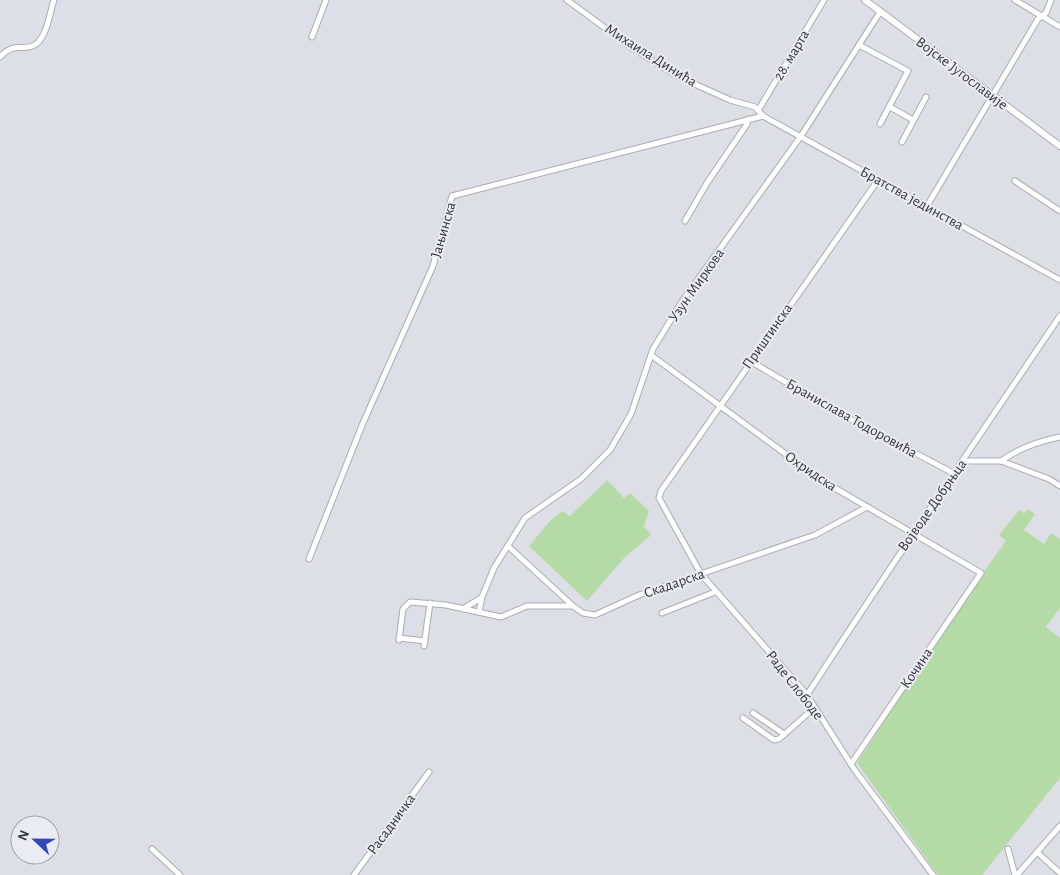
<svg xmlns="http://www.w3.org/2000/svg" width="1060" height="875" viewBox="0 0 1060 875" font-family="'Alegreya Sans',sans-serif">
<rect width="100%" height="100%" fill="#dddee6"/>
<g fill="#b4dba6">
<path d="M607,480L624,498L630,493L649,511L644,526L651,535L624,558L587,601L529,546L550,521L562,511L570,516Z"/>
<path d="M1028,509L1035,514L1024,530L1044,544L1051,533L1060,539V608L1046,627L1060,638V778L982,875H938L857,763L970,591L1006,541L999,535L1019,510L1024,513Z"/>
</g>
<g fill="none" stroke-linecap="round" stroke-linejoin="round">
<g stroke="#abacb3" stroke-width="7">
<g id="minor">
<path d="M567,0L631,47L679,77L730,100L755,107L763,116"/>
<path d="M1015,0L1060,27"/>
<path d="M312,37L326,0"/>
<path d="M859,45L908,71L880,124"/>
<path d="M0,57C15,40 24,53 36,44C47,36 50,12 54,0"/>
<path d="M890,107L913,120"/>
<path d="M759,109L824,0"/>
<path d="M763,116L1060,280"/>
<path d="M902,142L926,97"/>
<path d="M878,180L661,491L659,498L701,574L807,695L854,769L933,875"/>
<path d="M1015,181L1060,211"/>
<path d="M927,206L1038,19L1046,13L1051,0"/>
<path d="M685,221L707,183L747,124L748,119"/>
<path d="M651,355L821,480L981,573L851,764"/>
<path d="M750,361L837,412L955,474"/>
<path d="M963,461H1001L1049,479L1060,486"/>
<path d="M1001,461C1018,449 1040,441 1060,437"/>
<path d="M508,546L573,606"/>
<path d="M309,559L363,423L433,266L452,196L763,116"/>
<path d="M463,609L481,598"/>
<path d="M479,612L482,597L494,568L525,518L581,479L610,450L631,414L653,349L681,303L801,136L880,12"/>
<path d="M662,613L715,592"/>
<path d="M399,638L425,641"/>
<path d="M399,640L403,609L410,602L446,605L501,617L527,606H573L583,613L595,615L639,595L815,535L867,507"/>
<path d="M424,646L430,603"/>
<path d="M807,695C889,568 975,442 1060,316"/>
<path d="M753,713L784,734"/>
<path d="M743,718L774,740L779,739L814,708"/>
<path d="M152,849L180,875"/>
<path d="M1008,849L1015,875"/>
<path d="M1038,853L1060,873"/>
<path d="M354,875L429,772"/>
<path d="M1017,875L1060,826"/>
</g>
</g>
<g stroke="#abacb3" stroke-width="8">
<path id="major" d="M865,0L1060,146"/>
</g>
<use href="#minor" stroke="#fff" stroke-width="5"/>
<use href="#major" stroke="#fff" stroke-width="6"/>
</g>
<g text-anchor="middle" stroke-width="4" stroke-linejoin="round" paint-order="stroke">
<g font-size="15" fill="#37383b" stroke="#eaebf3">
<text transform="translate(651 55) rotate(32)" y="5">Михаила Динића</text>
<text transform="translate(791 55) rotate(-59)" y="5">28. марта</text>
<text transform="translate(962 73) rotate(37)" y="5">Војске Југославије</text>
<text transform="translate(912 198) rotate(29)" y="5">Братства јединства</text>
<text transform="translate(443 230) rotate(-74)" y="5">Јањинска</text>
<text transform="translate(696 285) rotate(-55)" y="5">Узун Миркова</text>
<text transform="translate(767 336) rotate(-55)" y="5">Приштинска</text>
<text transform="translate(852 418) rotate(29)" y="5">Бранислава Тодоровића</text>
<text transform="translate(811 471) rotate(34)" y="5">Охридска</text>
<text transform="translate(932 505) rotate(-55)" y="5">Војводе Добрњца</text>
<text transform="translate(674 583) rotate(-19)" y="5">Скадарска</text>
<text transform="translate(916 668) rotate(-56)" y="5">Кочина</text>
<text transform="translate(795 685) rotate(52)" y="5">Раде Слободе</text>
<text transform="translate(391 824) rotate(-54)" y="5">Расадничка</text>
</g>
</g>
<g transform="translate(35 840) rotate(292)"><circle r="24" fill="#eaebf3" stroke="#a2a3a9"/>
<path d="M0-4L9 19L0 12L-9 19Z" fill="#3447b9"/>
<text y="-8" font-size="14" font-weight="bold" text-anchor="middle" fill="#37383b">N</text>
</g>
</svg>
